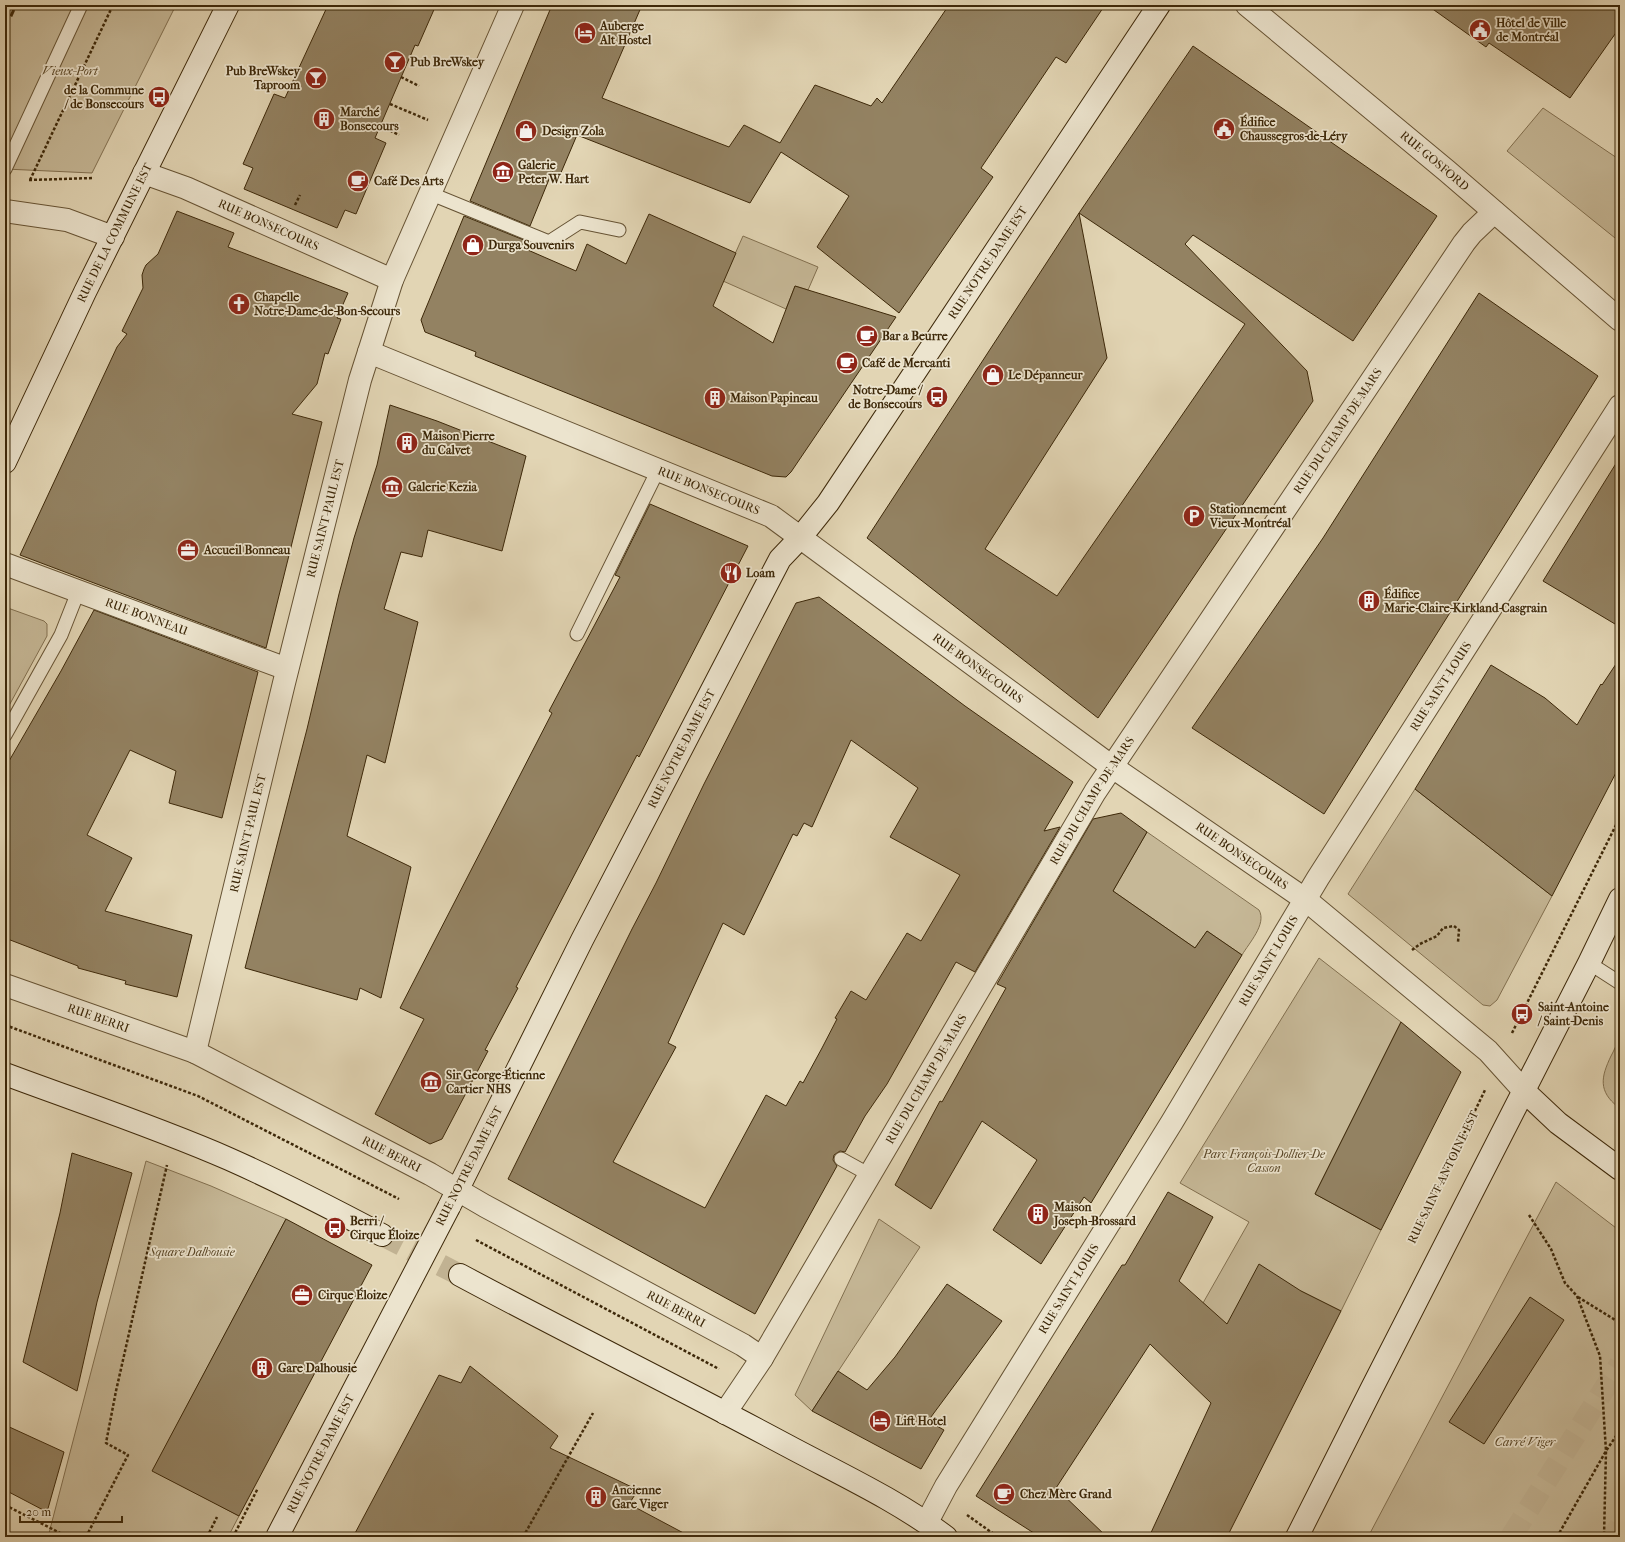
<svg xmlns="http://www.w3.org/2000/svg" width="1625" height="1542" viewBox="0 0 1625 1542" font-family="'IM FELL French Canon',serif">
<rect width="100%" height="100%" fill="#e2d5b4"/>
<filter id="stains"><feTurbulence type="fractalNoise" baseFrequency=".005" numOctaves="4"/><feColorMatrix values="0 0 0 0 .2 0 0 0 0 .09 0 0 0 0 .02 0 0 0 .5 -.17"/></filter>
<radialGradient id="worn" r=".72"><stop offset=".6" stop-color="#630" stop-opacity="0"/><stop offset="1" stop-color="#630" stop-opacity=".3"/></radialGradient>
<g fill="#c6b897" stroke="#827050">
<path d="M5,5H176L92,173L5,169Z"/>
<path d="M1543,108L1620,160V242L1507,151Z"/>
<path d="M743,236L818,267L808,290L795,286L786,309L723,281Z"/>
<path d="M5,607L44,621L47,624V636L5,713Z"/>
<path d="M1415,789L1552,896L1497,1000L1490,1006L1483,1005L1348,894Z"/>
<path d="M1147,832L1259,910C1267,924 1249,943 1242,955L1207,931L1195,948L1113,891Z"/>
<path d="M1319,958L1401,1022L1315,1194L1381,1230L1341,1311L1301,1291L1226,1325L1203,1303L1249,1222L1180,1183Z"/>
<path d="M1620,1040V1104L1618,1107C1598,1091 1601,1077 1611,1056C1614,1051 1616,1044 1620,1040Z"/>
<path d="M146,1161L211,1186L286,1219L153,1470L239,1516L228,1537H48Z"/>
<path d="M1556,1182L1620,1231V1537H1368Z"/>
<path d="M879,1219L920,1247L812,1411L795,1395Z"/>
</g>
<g fill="#938262" stroke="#3d2809" fill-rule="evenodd">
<path d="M328,5H436L418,46L415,45L375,138L386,143L356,214L345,210L337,228L244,189L253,168L243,164L274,94L285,98Z"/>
<path d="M552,5H642L602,98L729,147L744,125L780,143L815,85L871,106L877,98L882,103L949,5H1105L1066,63L1056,57L981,168L993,177L899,313L817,247L849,196L781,152L750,203L577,135L560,175L552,172L530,226L470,201Z"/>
<path d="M1427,5H1620V27L1570,98L1489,43L1486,47Z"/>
<path d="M1193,46L1437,216L1353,341L1193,235L1185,244L1307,371L1313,401L1098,718L867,538L1079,213ZM1079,213L1245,324L1057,596L985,549L1107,358Z"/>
<path d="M177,211L234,233L228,247L348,293L337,318L341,319L328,354L325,353L317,384L292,414L322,422L266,648L20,555L117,347L127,334L122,331L143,288L142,275L144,269L146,265L158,254Z"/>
<path d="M649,214L736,253L713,306L773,343L795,286L896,317L791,472L786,477L772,476L475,356L476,352L425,332L421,320L464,216L524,240L521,247L576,271L587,244L626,264Z"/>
<path d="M1479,293L1598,376L1324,814L1192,728L1323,538Z"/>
<path d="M390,405L437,421L526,456L502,551L428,530L422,557L401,552L384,609L418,622L385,763L367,755L347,836L411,867L381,998L360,988L357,1000L245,968L307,729L339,594L354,538L377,465Z"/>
<path d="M1620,457V627L1543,581Z"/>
<path d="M650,504L748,546L639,757L637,755L516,987L518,988L485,1050L488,1051L442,1139L430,1144L375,1114L424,1019L400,1008L552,713L549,711L620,577L615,575Z"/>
<path d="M819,597L965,706L1073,782L1044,831L1060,827L975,972L956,962L887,1084L865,1116L845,1152L840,1151L834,1155L833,1160L837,1166L755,1314L508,1179L632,929L656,883L704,784L796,603ZM851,740L918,788L890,837L960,875L921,941L907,933L866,1000L851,991L835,1018L837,1019L822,1048L803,1083L800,1081L786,1106L766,1095L705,1208L613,1162L676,1047L668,1043L723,923L744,935L793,834L797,836L804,823L812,827Z"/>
<path d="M94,610L258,672L222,818L169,803L176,771L130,750L87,835L132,858L105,911L192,935L177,997L125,984L126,981L78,968V966L5,938V768L61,671Z"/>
<path d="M1620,658V765L1552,896L1415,789L1491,665L1545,698L1577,725L1601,684L1602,685Z"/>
<path d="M1121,813L1147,832L1113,891L1195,948L1207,931L1242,955L1091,1203L1084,1197L1041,1264L993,1230L1037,1160L982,1121L931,1209L895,1185L940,1101L942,1102L1006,988L997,984L1093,819Z"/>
<path d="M1401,1022L1461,1072L1381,1230L1315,1194Z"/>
<path d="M72,1153L132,1173L97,1302L77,1391L23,1362L60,1213Z"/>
<path d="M1168,1192L1213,1217L1179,1281L1227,1324L1259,1264L1301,1291L1341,1311L1227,1537H1149L1211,1403L1150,1344L1056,1488L1107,1537H1040L976,1496L1122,1265H1125Z"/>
<path d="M286,1219L372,1265L239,1516L152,1471Z"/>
<path d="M947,1284L1002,1321L928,1421L944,1430L921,1469L812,1411L838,1371L867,1390L895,1357Z"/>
<path d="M1530,1297L1564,1320L1484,1444L1449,1422Z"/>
<path d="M470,1366L558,1436L550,1448L638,1490L629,1504L691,1537H353L439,1375L461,1383Z"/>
<path d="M5,1425L64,1452L47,1512L5,1490Z"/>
</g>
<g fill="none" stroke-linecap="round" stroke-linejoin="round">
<path stroke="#c1b292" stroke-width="22" stroke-dasharray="22 11" stroke-linecap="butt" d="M382,1235L460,1275"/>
<g stroke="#c1b292" stroke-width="22" stroke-dasharray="22 11" stroke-linecap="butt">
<path d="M1511,1537L1620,1364"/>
<path d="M1613,1537L1620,1526"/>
</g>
<g stroke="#665334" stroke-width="15">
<g id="lane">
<path d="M5,169L81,5"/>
<path d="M429,193L549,242L580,222L619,230"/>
<path d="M577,634L658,470"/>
<path d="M5,735L61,635L78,592"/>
<path d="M1589,963L1620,983"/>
<path d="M841,1159L870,1175"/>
</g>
</g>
<g stroke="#665334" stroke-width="24">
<g id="street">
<path id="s1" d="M1247,5L1447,171L1620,320"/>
<path id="s2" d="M144,173L186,188L392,280"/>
<path d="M5,211L67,220L113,237"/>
<path id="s3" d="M369,352L771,516L1111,766L1306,900L1488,1051L1524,1091"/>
<path id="s4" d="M5,564L287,669"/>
<path id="s5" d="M5,985L195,1052L430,1174L485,1206L743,1345L762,1358"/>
<path id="s6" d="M195,1052L284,683L360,380L392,280L513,5"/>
<path id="s7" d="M725,1413L762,1358L1095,792L1464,243L1472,233L1494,212"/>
<path id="s8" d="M927,1522L946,1486L1172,1122L1318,878L1620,406"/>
</g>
</g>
<g stroke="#3d2809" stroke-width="24">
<g id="secondary">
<path id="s9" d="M5,462L85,292L228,5"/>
<path d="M5,1074C80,1102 156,1127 229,1159C281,1182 331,1208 382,1235"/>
<path d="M1524,1091L1558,1123L1620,1169"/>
<path id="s10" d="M449,1207L582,940L780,559L800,538L828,503L1159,5"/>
<path d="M460,1275C568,1333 678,1387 786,1445C840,1474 897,1500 946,1537"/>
<path d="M1297,1537L1371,1390L1589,963L1620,899"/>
</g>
</g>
<g stroke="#3d2809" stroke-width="2.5" stroke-dasharray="3 2" stroke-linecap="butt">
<path d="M401,77L419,86"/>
<path d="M390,104L428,120"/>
<path d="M381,126L399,135"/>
<path d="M29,180L94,178"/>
<path d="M30,180L113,5"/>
<path d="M1619,193L1620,194"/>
<path d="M295,205L300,195"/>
<path d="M1412,950L1420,944L1437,936L1443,928L1454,926L1459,930L1458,942"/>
<path d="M5,1025L198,1096L399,1199"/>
<path d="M1512,1033L1620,817"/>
<path d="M1529,1215L1551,1249L1565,1283L1577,1296L1600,1356L1606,1451L1604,1537"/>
<path d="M1414,1237L1485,1090"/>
<path d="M476,1240L719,1369"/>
<path d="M1578,1297L1620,1323"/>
<path d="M5,1505L68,1537"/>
<path d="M967,1515L998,1537"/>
<path d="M86,1537L128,1455L106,1443L116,1391L167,1165"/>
<path d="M207,1537L217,1517"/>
<path d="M233,1537L258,1488"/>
<path d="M523,1537L593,1413"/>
<path d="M1557,1537L1606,1451L1620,1430"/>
</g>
<use href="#lane" stroke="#ece4ce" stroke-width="13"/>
<use href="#street" stroke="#ece4ce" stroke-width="22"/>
<use href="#secondary" stroke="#ece4ce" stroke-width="22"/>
<path stroke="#3d2809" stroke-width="3" stroke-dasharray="7 7" stroke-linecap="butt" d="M5,29L16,5"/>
<g stroke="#3d2809" stroke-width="24" stroke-linecap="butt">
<g id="secondary-bridge">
<path id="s11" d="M277,1537L449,1207"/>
</g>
</g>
<use href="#secondary-bridge" stroke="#ece4ce" stroke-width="22"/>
</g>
<defs>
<g id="civic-disc" transform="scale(1.15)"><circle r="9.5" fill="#8f2418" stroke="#ece4ce"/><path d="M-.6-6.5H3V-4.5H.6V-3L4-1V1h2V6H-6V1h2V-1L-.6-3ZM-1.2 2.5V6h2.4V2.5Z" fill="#fff"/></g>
<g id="hotel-disc" transform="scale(1.15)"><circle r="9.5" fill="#8f2418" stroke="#ece4ce"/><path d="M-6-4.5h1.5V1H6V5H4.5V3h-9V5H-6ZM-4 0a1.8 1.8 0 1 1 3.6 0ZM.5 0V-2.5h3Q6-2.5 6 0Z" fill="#fff"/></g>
<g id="bar-disc" transform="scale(1.15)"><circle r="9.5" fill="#8f2418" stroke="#ece4ce"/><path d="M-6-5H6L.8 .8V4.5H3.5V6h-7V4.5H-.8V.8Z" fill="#fff"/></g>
<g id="bus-disc" transform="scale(1.15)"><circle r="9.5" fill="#8f2418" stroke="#ece4ce"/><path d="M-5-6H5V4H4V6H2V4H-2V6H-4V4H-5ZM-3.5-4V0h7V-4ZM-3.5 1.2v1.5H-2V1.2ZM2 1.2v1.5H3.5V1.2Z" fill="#fff"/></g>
<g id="building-disc" transform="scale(1.15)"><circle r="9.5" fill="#8f2418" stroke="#ece4ce"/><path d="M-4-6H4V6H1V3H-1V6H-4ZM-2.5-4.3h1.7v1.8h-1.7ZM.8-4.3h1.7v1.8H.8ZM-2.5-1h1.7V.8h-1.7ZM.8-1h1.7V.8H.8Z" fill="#fff"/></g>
<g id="shop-disc" transform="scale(1.15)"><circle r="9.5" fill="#8f2418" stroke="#ece4ce"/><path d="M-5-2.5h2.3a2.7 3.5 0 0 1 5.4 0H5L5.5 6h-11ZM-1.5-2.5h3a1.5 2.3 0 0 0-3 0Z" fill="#fff"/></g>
<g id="museum-disc" transform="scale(1.15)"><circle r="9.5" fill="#8f2418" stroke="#ece4ce"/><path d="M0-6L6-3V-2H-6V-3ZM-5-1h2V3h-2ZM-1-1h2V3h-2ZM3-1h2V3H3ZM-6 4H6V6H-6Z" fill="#fff"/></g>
<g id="cafe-disc" transform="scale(1.15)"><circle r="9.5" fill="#8f2418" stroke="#ece4ce"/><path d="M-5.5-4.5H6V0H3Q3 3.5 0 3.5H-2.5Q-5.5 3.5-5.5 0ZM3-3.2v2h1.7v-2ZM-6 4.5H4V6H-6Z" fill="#fff"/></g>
<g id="church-disc" transform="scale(1.15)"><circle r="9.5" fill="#8f2418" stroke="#ece4ce"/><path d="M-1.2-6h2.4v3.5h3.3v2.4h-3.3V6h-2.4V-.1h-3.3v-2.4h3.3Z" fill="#fff"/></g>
<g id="parking-disc" transform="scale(1.15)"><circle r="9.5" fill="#8f2418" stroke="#ece4ce"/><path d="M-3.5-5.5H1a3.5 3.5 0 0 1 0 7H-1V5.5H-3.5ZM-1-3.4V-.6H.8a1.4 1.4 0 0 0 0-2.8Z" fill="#fff"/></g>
<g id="office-disc" transform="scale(1.15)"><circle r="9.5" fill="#8f2418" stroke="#ece4ce"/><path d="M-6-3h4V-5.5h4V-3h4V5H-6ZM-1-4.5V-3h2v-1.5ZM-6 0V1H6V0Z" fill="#fff"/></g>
<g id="restaurant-disc" transform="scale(1.15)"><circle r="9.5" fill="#8f2418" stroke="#ece4ce"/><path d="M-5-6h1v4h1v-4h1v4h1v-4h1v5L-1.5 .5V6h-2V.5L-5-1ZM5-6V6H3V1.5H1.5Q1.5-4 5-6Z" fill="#fff"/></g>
</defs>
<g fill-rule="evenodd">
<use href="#civic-disc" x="1480" y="30"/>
<use href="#hotel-disc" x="585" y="33"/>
<use href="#bar-disc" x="395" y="62"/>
<use href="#bar-disc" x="316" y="78"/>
<use href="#bus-disc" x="159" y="97"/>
<use href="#building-disc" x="324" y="119"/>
<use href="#civic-disc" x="1224" y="129"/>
<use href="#shop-disc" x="526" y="131"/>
<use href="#museum-disc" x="503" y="172"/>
<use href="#cafe-disc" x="358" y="181"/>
<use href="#shop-disc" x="473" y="245"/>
<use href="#church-disc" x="239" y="304"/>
<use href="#cafe-disc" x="867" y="336"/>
<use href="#cafe-disc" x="847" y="363"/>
<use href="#shop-disc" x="993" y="375"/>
<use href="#bus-disc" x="937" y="397"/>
<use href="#building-disc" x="715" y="398"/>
<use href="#building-disc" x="407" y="443"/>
<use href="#museum-disc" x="392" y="487"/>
<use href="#parking-disc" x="1194" y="516"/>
<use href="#office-disc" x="188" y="550"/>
<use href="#restaurant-disc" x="731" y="573"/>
<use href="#building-disc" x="1369" y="601"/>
<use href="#bus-disc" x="1522" y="1014"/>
<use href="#museum-disc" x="431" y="1082"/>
<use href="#building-disc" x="1038" y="1214"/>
<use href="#bus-disc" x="335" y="1228"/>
<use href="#office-disc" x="302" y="1295"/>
<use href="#building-disc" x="262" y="1368"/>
<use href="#hotel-disc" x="880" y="1421"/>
<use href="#cafe-disc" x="1004" y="1494"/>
<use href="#building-disc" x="596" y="1497"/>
</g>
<g text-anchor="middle" stroke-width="3.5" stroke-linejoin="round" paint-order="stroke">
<g font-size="12" font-weight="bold" fill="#3d2809" stroke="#ece4ce" text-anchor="start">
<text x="1496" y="27">Hôtel de Ville<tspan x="1496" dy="14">de Montréal</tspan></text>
<text x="600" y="30">Auberge<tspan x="600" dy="14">Alt Hostel</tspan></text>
<text x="410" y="66">Pub BreWskey</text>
<text x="300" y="75" text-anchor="end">Pub BreWskey<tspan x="300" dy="14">Taproom</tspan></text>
<text x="144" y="94" text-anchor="end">de la Commune<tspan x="144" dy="14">/ de Bonsecours</tspan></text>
<text x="340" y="116">Marché<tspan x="340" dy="14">Bonsecours</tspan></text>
<text x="1240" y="126">Édifice<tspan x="1240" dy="14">Chaussegros-de-Léry</tspan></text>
<text x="542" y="135">Design Zola</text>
<text x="518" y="169">Galerie<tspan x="518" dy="14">Peter W. Hart</tspan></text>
<text x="374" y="185">Café Des Arts</text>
<text x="488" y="249">Durga Souvenirs</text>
<text x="254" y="301">Chapelle<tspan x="254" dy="14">Notre-Dame-de-Bon-Secours</tspan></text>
<text x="882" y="340">Bar a Beurre</text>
<text x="862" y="367">Café de Mercanti</text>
<text x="1008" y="379">Le Dépanneur</text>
<text x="922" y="394" text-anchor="end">Notre-Dame /<tspan x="922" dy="14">de Bonsecours</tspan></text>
<text x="730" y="402">Maison Papineau</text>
<text x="422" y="440">Maison Pierre<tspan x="422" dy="14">du Calvet</tspan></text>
<text x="408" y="491">Galerie Kezia</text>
<text x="1210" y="513">Stationnement<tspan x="1210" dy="14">Vieux-Montréal</tspan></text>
<text x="204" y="554">Accueil Bonneau</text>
<text x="746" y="577">Loam</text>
<text x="1384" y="598">Édifice<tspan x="1384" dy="14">Marie-Claire-Kirkland-Casgrain</tspan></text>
<text x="1538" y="1011">Saint-Antoine<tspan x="1538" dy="14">/ Saint-Denis</tspan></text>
<text x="446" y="1079">Sir George-Étienne<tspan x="446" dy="14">Cartier NHS</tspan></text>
<text x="1054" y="1211">Maison<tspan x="1054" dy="14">Joseph-Brossard</tspan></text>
<text x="350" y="1225">Berri /<tspan x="350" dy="14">Cirque Éloize</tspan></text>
<text x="318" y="1299">Cirque Éloize</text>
<text x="278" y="1372">Gare Dalhousie</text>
<text x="896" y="1425">Lift Hotel</text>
<text x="612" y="1494">Ancienne<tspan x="612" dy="14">Gare Viger</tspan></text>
<text x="1020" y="1498">Chez Mère Grand</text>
</g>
<g font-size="12" font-style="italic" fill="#584525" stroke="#ece4ce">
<text x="70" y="75">Vieux-Port</text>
<text x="1264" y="1158">Parc François-Dollier-De<tspan x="1264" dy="14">Casson</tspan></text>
<text x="192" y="1256">Square Dalhousie</text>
<text x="1525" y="1446">Carré Viger</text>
</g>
<g font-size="12" fill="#3d2809" stroke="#ece4ce">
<text dy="4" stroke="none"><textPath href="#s1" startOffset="244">RUE GOSFORD</textPath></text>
<text dy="4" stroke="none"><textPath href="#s2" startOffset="135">RUE BONSECOURS</textPath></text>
<text dy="4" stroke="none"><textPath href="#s9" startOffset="254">RUE DE LA COMMUNE EST</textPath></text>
<text dy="4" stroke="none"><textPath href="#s10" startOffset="1090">RUE NOTRE-DAME EST</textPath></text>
<text dy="4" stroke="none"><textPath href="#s7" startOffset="1158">RUE DU CHAMP-DE-MARS</textPath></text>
<text dy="4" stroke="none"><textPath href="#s3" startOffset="367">RUE BONSECOURS</textPath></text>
<text dy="4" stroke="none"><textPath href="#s6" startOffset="549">RUE SAINT-PAUL EST</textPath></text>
<text dy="4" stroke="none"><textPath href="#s4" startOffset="151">RUE BONNEAU</textPath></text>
<text dy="4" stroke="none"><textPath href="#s3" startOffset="691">RUE BONSECOURS</textPath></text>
<text dy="4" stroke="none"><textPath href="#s8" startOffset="981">RUE SAINT-LOUIS</textPath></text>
<text dy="4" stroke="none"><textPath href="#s10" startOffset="514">RUE NOTRE-DAME EST</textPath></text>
<text dy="4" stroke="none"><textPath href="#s7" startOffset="714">RUE DU CHAMP-DE-MARS</textPath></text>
<text dy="4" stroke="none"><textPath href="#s6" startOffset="225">RUE SAINT-PAUL EST</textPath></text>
<text dy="4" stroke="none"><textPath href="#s3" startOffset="1015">RUE BONSECOURS</textPath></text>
<text dy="4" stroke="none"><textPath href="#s8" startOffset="657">RUE SAINT-LOUIS</textPath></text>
<text dy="4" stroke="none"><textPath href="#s5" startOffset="99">RUE BERRI</textPath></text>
<text dy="4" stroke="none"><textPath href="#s7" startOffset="390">RUE DU CHAMP-DE-MARS</textPath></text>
<text dy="4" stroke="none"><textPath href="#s5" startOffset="423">RUE BERRI</textPath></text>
<text transform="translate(469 1166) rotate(-63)" y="4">RUE NOTRE-DAME EST</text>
<text transform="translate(1443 1177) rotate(-64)" y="4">RUE SAINT-ANTOINE EST</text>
<text dy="4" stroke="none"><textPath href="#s8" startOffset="273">RUE SAINT-LOUIS</textPath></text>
<text dy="4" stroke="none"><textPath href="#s5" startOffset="747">RUE BERRI</textPath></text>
<text dy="4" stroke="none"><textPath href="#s11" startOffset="94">RUE NOTRE-DAME EST</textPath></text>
</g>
</g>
<rect width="1625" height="1542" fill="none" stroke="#e2d5b4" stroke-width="20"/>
<rect x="6" y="6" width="1613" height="1530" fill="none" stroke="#3d2809" stroke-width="2"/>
<rect x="10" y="10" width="1605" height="1522" fill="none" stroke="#3d2809"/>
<path d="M20 1516v6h102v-6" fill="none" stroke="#3d2809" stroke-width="2"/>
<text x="26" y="1516" font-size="12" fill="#3d2809" stroke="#ece4ce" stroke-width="3" paint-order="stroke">20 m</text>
<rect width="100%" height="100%" filter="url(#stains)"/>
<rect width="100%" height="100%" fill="url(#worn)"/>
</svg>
